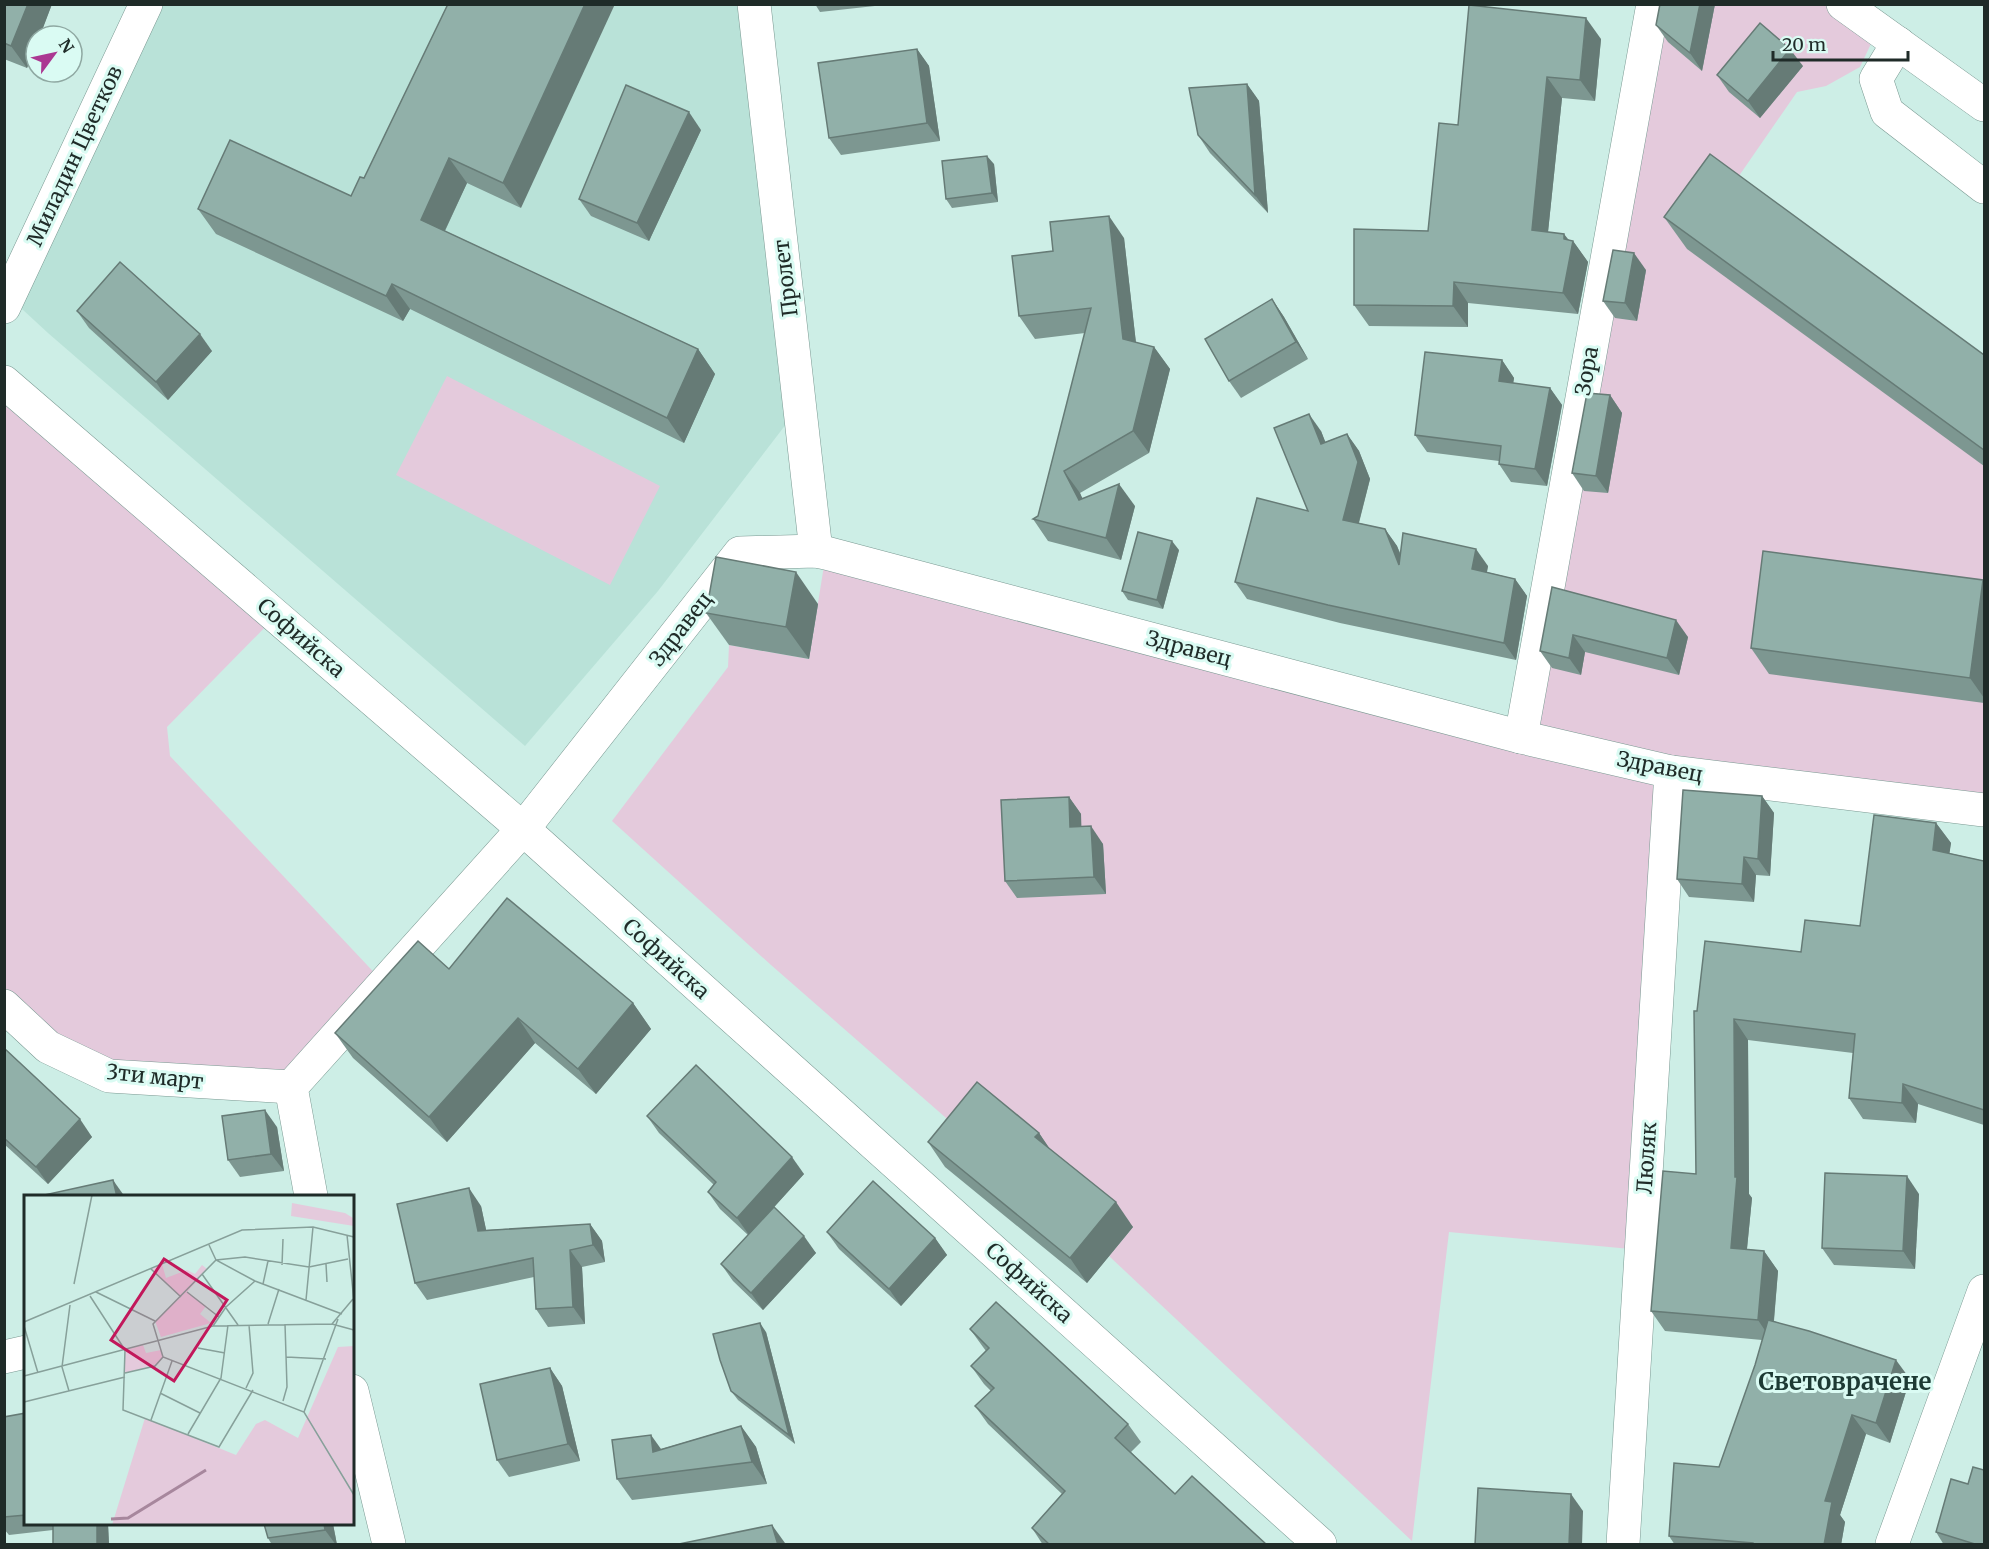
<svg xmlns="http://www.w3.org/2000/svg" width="1989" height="1549" viewBox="0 0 1989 1549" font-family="Merriweather,serif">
<rect width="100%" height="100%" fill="#cdeee6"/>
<path fill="#b9e2d8" d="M146,5H754L800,406L658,591L525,746L48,333L9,297Z"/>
<g fill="#e4cadc">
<path d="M1653,5H1843L1878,29L1860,67L1826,86L1797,92L1732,186L1984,466V810L1671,773L1641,1250L1449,1232L1412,1541L1109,1256L1133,1227L969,1138L771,965L612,821L728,667L729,645L809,659L826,553L1520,737Z"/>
<path d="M447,376L660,486L610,585L396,475Z"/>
<path d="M4,382L276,616L167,727L170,756L384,983L291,1087L109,1076L5,1006Z"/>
</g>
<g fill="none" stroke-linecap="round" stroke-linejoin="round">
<g stroke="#7a9992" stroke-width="34">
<g id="minor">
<path d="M754,4L816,551"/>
<path d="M1843,4L1984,105"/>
<path d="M1898,43L1876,79L1887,112L1984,187"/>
<path d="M4,307L146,4"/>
<path d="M4,382L523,829L1320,1544"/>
<path d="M1521,737L1653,4"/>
<path d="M4,1006L48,1047L109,1076L291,1087"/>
<path d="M311,1196L291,1087L523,829L740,553L816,551L826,553L1521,737L1671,772L1984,810"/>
<path d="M4,1357L26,1352"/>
<path d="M352,1391L389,1544"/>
<path d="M1623,1544L1671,772"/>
<path d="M1892,1544L1984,1291"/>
</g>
</g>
<use href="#minor" stroke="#fff" stroke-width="33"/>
</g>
<g fill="#7d9791">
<path d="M4,4H52L27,68L4,59Z"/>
<path d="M448,4L521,208L467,183L445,231L698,349L715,374L684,443L410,309L403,321L216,234L198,209L351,196L364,178Z"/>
<path d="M815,4H893L820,12Z"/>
<path d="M1660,4H1715L1702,71L1668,42L1656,25Z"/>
<path d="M1601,39L1595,101L1562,98L1548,232L1569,240L1573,241L1588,262L1578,314L1468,303V327L1369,326L1354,305L1428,231L1458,125Z"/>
<path d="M917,49L929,66L940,141L841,155L829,138Z"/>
<path d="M1803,66L1760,118L1729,92L1717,75Z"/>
<path d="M1247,84L1259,101L1268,213L1210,153L1198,135Z"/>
<path d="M701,130L649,241L591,216L579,199Z"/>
<path d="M994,164L998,202L952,208L946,199Z"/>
<path d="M1664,217L1984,355V466L1687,249Z"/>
<path d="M1124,238L1136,343L1154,347L1170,369L1149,453L1080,493L1082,499L1135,506L1121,560L1048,541L1033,519L1038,516L1085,333L1035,339L1019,316L1053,251Z"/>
<path d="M1646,270L1637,321L1615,318L1603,301Z"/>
<path d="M1272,299L1284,317L1308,359L1241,398L1229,381Z"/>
<path d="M77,311L212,351L168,400L89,328Z"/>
<path d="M1502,360L1514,378L1513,383L1550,388L1562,405L1547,486L1511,482L1499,464V461L1427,452L1415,435Z"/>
<path d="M1610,395L1622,413L1608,493L1584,491L1572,473Z"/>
<path d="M1321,431L1325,442L1347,434L1359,451L1370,479L1359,523L1385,529L1397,546L1401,555L1488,566L1487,572L1515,579L1527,596L1516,660L1340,623L1247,599L1235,582L1308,511Z"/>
<path d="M1179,550L1163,609L1128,600L1122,591Z"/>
<path d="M1984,582V703L1769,674L1751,648Z"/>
<path d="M1552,587L1688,637L1679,675L1585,652L1581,675L1552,668L1540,651Z"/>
<path d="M818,604L809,659L729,645L706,613Z"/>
<path d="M1762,796L1774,813L1770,876L1756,875L1754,902L1689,897L1677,879Z"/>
<path d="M1069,797L1081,814V827L1103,844L1106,894L1017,898L1005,881Z"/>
<path d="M1936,823L1951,843L1949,853L1984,861V1125L1918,1104L1916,1123L1863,1119L1849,1098L1853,1053L1748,1040L1749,1194L1752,1198L1747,1249L1764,1251L1778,1271L1774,1321L1910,1379L1890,1443L1866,1434L1840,1515L1845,1522L1841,1545H1675L1669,1536L1719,1467L1755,1365L1762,1340L1665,1331L1651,1311L1696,1174L1697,1011L1801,952L1860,926Z"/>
<path d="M449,969L633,1003L651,1029L596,1094L535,1043L447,1142L353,1058L335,1033Z"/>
<path d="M4,1048L92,1137L48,1184L4,1144Z"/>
<path d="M647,1116L804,1174L774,1207L816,1253L763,1310L733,1281L721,1264L748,1235L720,1209L708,1192L714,1185L659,1133Z"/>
<path d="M277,1127L284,1171L240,1177L228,1160Z"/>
<path d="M1039,1133L1049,1148L1133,1227L1087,1283L945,1167L928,1142Z"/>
<path d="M1919,1194L1915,1269L1834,1265L1822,1248Z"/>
<path d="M481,1206L486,1230L590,1224L602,1241L605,1262L582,1267L585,1324L548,1327L536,1309L534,1277L427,1300L415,1283Z"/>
<path d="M827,1232L935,1238L947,1255L901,1306L839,1249Z"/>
<path d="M970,1329L1128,1424L1141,1442L1131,1452L1175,1494L1267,1545H1043L1032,1528L1062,1494L988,1424L975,1406L991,1391L984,1384L971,1366L986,1351L983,1347Z"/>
<path d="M766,1332L795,1444L738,1400L731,1391Z"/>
<path d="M550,1368L562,1386L580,1461L509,1477L497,1460Z"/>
<path d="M26,1413V1524H108L109,1545L53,1530L9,1535L4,1529V1417Z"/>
<path d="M741,1426L756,1447L767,1484L632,1500L617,1479L661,1449Z"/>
<path d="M264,1524H333L337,1545H272L268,1538Z"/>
<path d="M1936,1532L1984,1545H1944Z"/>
</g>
<g fill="#667b76">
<path d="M28,4H52L40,36H36V45L27,68L11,46Z"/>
<path d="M585,4H615L521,208L503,183Z"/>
<path d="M1700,4H1715L1702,71L1690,53Z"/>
<path d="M1586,18L1601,39L1595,101L1580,80Z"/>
<path d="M917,49L929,66L940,141L927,123Z"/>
<path d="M1790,49L1803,66L1760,118L1748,101Z"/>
<path d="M1547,77L1562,98L1546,251L1532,230Z"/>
<path d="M1247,84L1259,101L1268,213L1255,195Z"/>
<path d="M689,112L701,130L649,241L637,223Z"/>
<path d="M987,156L994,164L998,202L992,193Z"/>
<path d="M449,158L467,183L438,245L421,220Z"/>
<path d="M1109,216L1124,238L1138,361L1123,339Z"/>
<path d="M1564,234L1572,244L1573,241L1588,262L1578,314L1563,293Z"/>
<path d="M1634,253L1646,270L1637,321L1625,303Z"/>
<path d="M1454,282L1468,303V327L1453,306Z"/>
<path d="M392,284L410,309L403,321L386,296Z"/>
<path d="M1272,299L1284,317L1308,359L1296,342Z"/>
<path d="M200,334L212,351L168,400L156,382Z"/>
<path d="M1154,347L1170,369L1149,453L1133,431Z"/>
<path d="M698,349L715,374L684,443L667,418Z"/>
<path d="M1502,360L1514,378L1511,398L1499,381Z"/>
<path d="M1550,388L1562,405L1547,486L1535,469Z"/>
<path d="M1610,395L1622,413L1608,493L1596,476Z"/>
<path d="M1309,414L1321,431L1333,461L1321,444Z"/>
<path d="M1347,434L1359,451L1370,479L1355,537L1343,520Z"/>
<path d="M1064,471L1080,493L1094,523L1079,500Z"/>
<path d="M1119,484L1135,506L1121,560L1106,538Z"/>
<path d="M1385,529L1397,546L1411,583L1399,565Z"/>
<path d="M1172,541L1179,550L1163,609L1157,600Z"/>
<path d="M1476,549L1488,566L1484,586L1472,569Z"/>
<path d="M796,572L818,604L809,659L786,627Z"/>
<path d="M1515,579L1527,596L1516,660L1504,643Z"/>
<path d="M1983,580L1984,582V698L1970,678Z"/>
<path d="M1676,620L1688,637L1679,675L1667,658Z"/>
<path d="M1573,635L1585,652L1581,675L1569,658Z"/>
<path d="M1762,796L1774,813L1770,876L1758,859Z"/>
<path d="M1069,797L1081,814L1082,845L1070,827Z"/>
<path d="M1936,823L1951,843L1947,871L1933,850Z"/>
<path d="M1091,826L1103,844L1106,894L1094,877Z"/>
<path d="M1744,857L1756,875L1754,902L1742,884Z"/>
<path d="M633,1003L651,1029L596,1094L578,1069Z"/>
<path d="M518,1018L535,1043L447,1142L429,1117Z"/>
<path d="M1734,1019L1748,1040L1749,1194L1752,1198L1745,1268L1731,1248L1735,1177Z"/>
<path d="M1903,1084L1918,1104L1916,1123L1902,1103Z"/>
<path d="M265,1110L277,1127L284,1171L271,1154Z"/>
<path d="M80,1119L92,1137L48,1184L36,1167Z"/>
<path d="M1039,1133L1056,1158L1035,1137Z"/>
<path d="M792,1157L804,1174L749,1235L737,1218Z"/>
<path d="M1907,1176L1919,1194L1915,1269L1903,1251Z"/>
<path d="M113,1180L125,1197H117Z"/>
<path d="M469,1188L481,1206L490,1248L478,1231Z"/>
<path d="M1116,1202L1133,1227L1087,1283L1070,1258Z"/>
<path d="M590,1224L602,1241L605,1262L593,1245Z"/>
<path d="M804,1236L816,1253L763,1310L751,1293Z"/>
<path d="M935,1238L947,1255L901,1306L889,1289Z"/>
<path d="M570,1250L582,1267L585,1324L573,1307Z"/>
<path d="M1764,1251L1778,1271L1772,1341L1758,1320Z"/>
<path d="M760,1323L766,1332L795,1444L789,1435Z"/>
<path d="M1896,1360L1910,1379L1890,1443L1876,1423Z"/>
<path d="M550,1368L562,1386L580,1461L568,1444Z"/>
<path d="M1852,1415L1866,1434L1840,1515L1845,1522L1841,1545H1824L1825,1501Z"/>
<path d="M741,1426L756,1447L767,1484L752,1462Z"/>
<path d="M651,1435L666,1456L668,1473L653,1452Z"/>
<path d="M1571,1494L1583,1511L1582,1545H1569Z"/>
<path d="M97,1524H108L109,1545H97Z"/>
<path d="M324,1524H333L337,1545H336L325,1530Z"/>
<path d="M772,1525L785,1543V1545H778Z"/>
</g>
<g fill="#91b0a9" stroke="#667b76" stroke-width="1.5">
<path d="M4,4H28L11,46L4,43Z"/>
<path d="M448,4H585L503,183L449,158L421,220L698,349L667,418L392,284L386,296L198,209L230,140L351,196L360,177L364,178Z"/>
<path d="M1660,4H1700L1690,53L1656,25Z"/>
<path d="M1469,5L1586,18L1580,80L1547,77L1532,230L1564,234V239L1573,241L1563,293L1454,282L1453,306L1354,305V229L1428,231L1439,123L1458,125Z"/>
<path d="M1760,23L1790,49L1748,101L1717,75Z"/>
<path d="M917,49L927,123L829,138L818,63Z"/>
<path d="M1247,84L1255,195L1198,135L1189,88Z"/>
<path d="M626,85L689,112L637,223L579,199Z"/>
<path d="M1710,154L1984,355V450L1664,217Z"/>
<path d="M987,156L992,193L946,199L942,161Z"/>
<path d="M1109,216L1123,339L1154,347L1133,431L1064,471L1079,500L1119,484L1106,538L1033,519L1038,516L1091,308L1019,316L1012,256L1053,251L1050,222Z"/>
<path d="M1613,250L1634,253L1625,303L1603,301Z"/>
<path d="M120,262L200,334L156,382L77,311Z"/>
<path d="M1272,299L1296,342L1229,381L1205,339Z"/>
<path d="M1425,352L1502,360L1499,381L1550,388L1535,469L1499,464L1501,446L1415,435Z"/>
<path d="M1587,393L1610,395L1596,476L1572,473Z"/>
<path d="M1309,414L1321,444L1347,434L1358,462L1343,520L1385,529L1399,565L1403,533L1476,549L1472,569L1515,579L1504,643L1328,605L1235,582L1257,498L1308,511L1274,428Z"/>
<path d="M1138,532L1172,541L1157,600L1122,591Z"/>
<path d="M1763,551L1983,580L1970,678L1751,648Z"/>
<path d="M716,557L796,572L786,627L706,613Z"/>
<path d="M1552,587L1676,620L1667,658L1573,635L1569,658L1540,651Z"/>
<path d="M1683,790L1762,796L1758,859L1744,857L1742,884L1677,879Z"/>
<path d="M1069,797L1070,827L1091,826L1094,877L1005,881L1001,800Z"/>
<path d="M1874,815L1936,823L1933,850L1984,861V1110L1903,1084L1902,1103L1849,1098L1855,1034L1734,1019L1735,1177H1737L1731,1248L1764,1251L1758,1320L1651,1311L1663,1171L1696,1174L1694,1011H1697L1705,941L1801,952L1805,920L1860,926Z"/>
<path d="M507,898L633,1003L578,1069L518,1018L429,1117L335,1033L418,941L449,969Z"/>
<path d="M4,1048L80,1119L36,1167L4,1138Z"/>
<path d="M696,1065L792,1157L737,1218L708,1192L716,1182L647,1116Z"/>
<path d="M977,1082L1039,1133L1035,1137L1116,1202L1070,1258L928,1142Z"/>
<path d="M265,1110L271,1154L228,1160L222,1116Z"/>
<path d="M1825,1173L1907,1176L1903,1251L1822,1248Z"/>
<path d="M113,1180L117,1197H44V1195Z"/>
<path d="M873,1181L935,1238L889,1289L827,1232Z"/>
<path d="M469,1188L478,1231L590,1224L593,1245L570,1250L573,1307L536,1309L533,1258L415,1283L397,1204Z"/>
<path d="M774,1207L804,1236L751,1293L721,1264Z"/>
<path d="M996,1302L1128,1424L1115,1438L1175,1494L1192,1476L1267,1545H1050L1032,1528L1065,1491L975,1406L994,1388L971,1366L989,1348L970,1329Z"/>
<path d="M1768,1320L1809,1331L1896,1360L1876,1423L1852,1415L1825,1501L1832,1502L1824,1545H1753V1543L1669,1536L1674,1463L1719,1467L1755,1365Z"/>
<path d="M760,1323L789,1435L731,1391L720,1360L713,1334Z"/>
<path d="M550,1368L568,1444L497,1460L480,1384Z"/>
<path d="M26,1413V1515L4,1517V1417Z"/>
<path d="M741,1426L752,1462L617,1479L612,1440L651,1435L653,1452Z"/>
<path d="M1973,1467L1984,1470V1545H1978L1936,1532L1951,1479L1968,1484Z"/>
<path d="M1478,1488L1571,1494L1569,1545H1475Z"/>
<rect x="53" y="1524" width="44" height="21"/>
<path d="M264,1524H324L325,1530L268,1538Z"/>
<path d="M772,1525L778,1545L679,1544Z"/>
</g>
<g text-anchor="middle" stroke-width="6" stroke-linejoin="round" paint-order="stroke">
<g font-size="21" fill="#1f2b28" stroke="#dafbf3">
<text transform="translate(75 156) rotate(-65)" y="7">Миладин Цветков</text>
<text transform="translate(786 278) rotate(-97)" y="7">Пролет</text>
<text transform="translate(1587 371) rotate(-80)" y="7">Зора</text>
<text transform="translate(681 629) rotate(-52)" y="7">Здравец</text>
<text transform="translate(301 638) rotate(41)" y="7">Софийска</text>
<text transform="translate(1189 649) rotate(15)" y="7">Здравец</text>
<text transform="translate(1660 767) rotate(11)" y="7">Здравец</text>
<text transform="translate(666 959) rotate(42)" y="7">Софийска</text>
<text transform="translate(155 1077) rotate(6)" y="7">3ти март</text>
<text transform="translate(1647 1158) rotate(-86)" y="7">Люляк</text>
<text transform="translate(1029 1283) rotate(42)" y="7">Софийска</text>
</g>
<g font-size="24" font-weight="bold" fill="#1d3a34" stroke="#dafbf3">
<text x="1845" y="1390">Световрачене</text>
</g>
</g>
<g transform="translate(24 1195)">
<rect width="330" height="330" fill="#cdeee6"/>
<path d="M268,8L321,18L329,23L330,31L267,21ZM138,69L142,83L163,75L171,79L178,70L183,74L163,97L182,111L176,119L187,128L137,142L131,126L157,102L127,74ZM119,150L122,158L137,155L139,162L134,169L101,178V155ZM330,151V330H88L121,223L212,260L232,229L241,225L274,243L314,152Z" fill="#e4cadc"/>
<path fill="none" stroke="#a7879d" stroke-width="3" d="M87,324L104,323L182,275"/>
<path fill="none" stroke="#87a09a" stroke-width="1.5" d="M323,40L330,106M185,50L192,65L231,86L318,119M324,64L285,72L221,62L192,65L129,129L139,162L280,217L330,300M302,69L303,87M258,70L259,44M127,74L157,102M178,79L214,130M50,89L68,0M239,89L244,66M72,97L131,126M163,97L195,122M66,101L101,155L99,215L195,252L229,195M282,105L289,32M0,127L218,35L289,32L330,42M244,129L255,94M308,129L329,104M0,131L14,178M189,131L202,112L231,86M174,153L201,158M262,162L302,164M101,178L131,171L139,162M0,181L189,131L308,129L330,135M222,193L229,178L225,130M45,196L38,172L46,110M136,198L176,218M259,206L263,192L261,129M0,207L101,182M280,217L314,124M127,225L148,166M164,239L197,183L204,130"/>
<path fill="#c2185b" fill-opacity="0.15" stroke="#c2185b" stroke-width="3" d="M140,64L203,105L150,186L87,145Z"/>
<rect width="330" height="330" fill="none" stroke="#1f2b28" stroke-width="3"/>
</g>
<rect width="1989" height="1549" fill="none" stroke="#1f2b28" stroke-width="12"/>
<g transform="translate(54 54) rotate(57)"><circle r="28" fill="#dafbf3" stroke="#8fa8a2" stroke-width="1.5"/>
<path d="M0-4.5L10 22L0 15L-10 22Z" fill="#ab3892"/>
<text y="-9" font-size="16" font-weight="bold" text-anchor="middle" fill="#1f2b28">N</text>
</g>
<path d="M1773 51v9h135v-9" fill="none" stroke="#1f2b28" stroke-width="3"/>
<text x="1782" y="51" font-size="18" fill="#1f2b28" stroke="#dafbf3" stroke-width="4.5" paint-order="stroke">20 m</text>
</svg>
